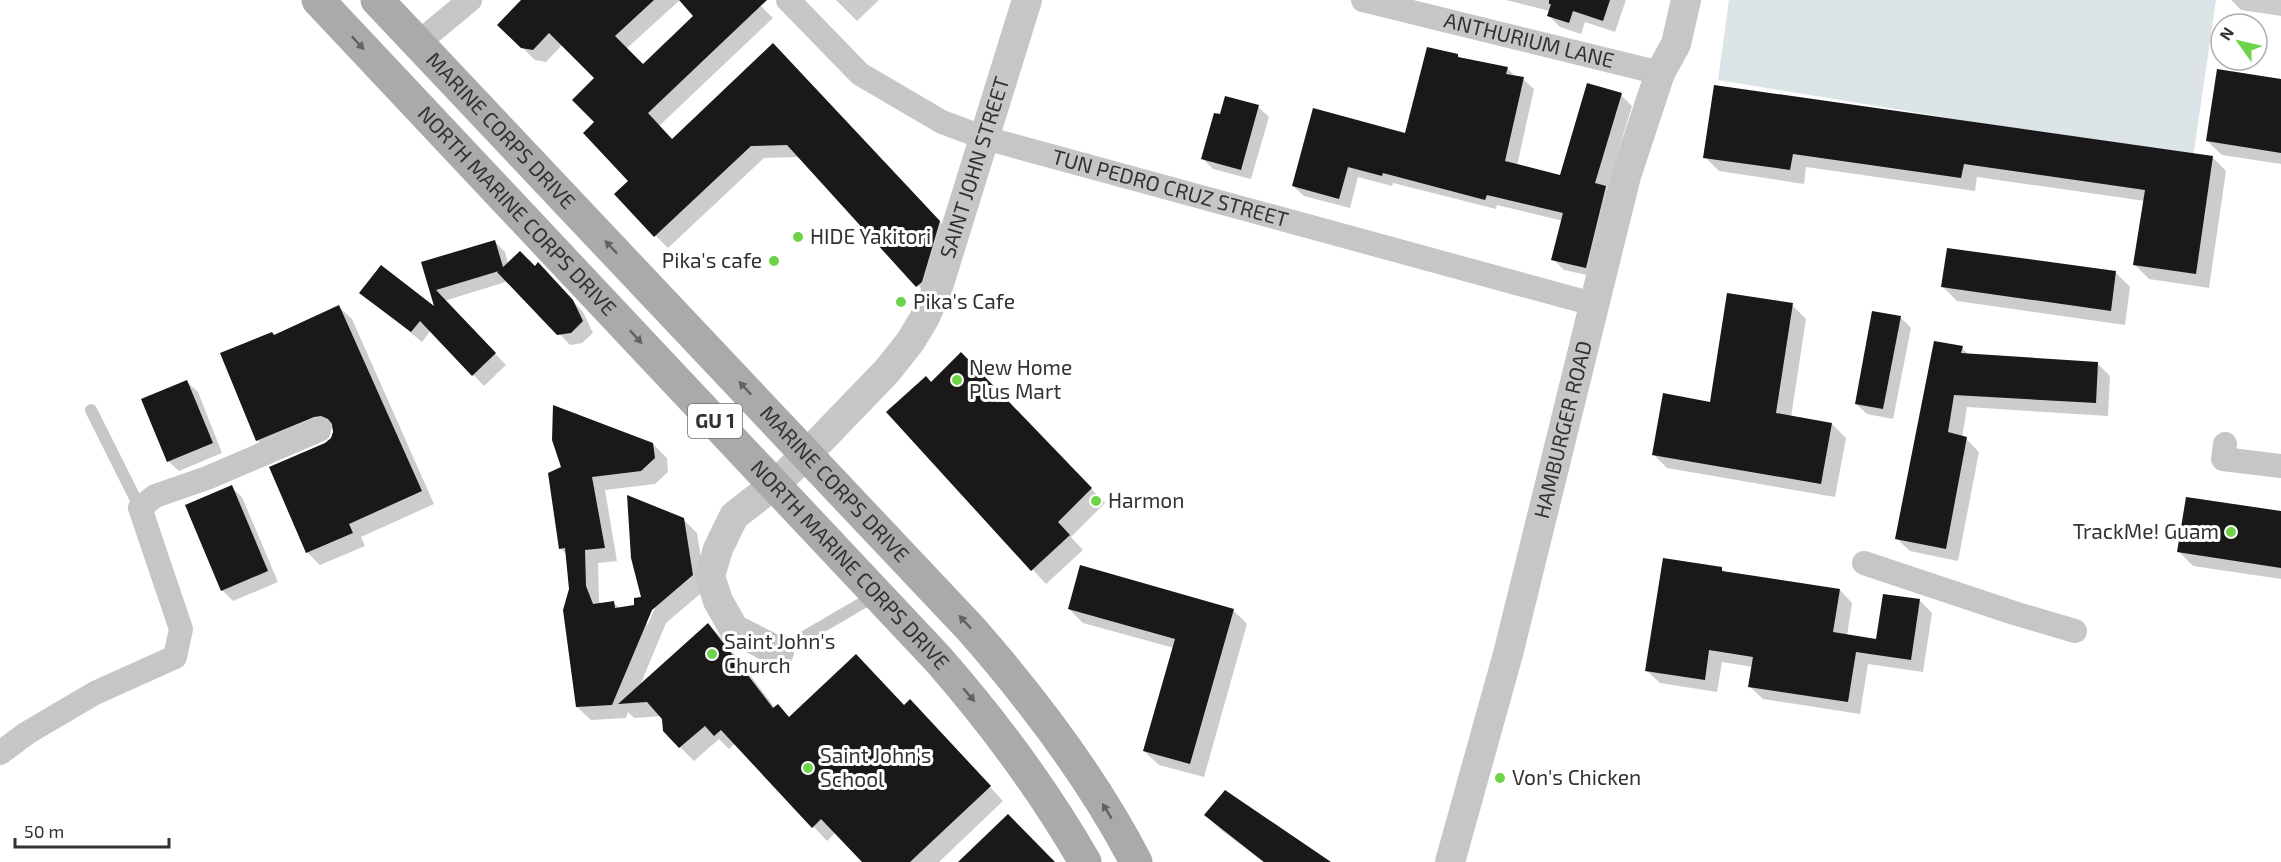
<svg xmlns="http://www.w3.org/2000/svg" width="2281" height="862" viewBox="0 0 2281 862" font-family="'Exo 2',sans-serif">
<rect width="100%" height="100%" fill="#fff"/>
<path fill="#dce4e8" d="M1729,0H2216L2193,158L1718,80Z"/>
<g fill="#0003" fill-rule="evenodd">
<path d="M523,0H680L626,49L643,66L695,16L681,0H755L773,18L659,126L672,141L786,58L952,235L930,298L799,157L764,158L668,248L656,236L630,181L596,78L562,45L546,62L535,60L499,25Z"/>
<path d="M836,0H879L857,21Z"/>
<path d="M1506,0H1626L1615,32L1585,22L1581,34L1560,27L1549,16L1550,11Z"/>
<path d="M2231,0H2281V16L2241,10Z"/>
<path d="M1458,56L1461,59L1507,68L1516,77L1523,79L1534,89L1517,166L1561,177L1621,95L1632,106L1607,189L1616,198L1596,277L1564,270L1553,259L1563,221L1497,205L1496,209L1393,183L1392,186L1358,177L1350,208L1304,196L1293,186L1406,135Z"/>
<path d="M2281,81V164L2222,155L2207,141Z"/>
<path d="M1715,86L2212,157L2226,171L2209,288L2149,279L2135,265L2145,201L1977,177L1975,191L1806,167L1804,184L1719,171L1705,157Z"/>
<path d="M1258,107L1269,117L1251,179L1213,169L1202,158L1221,116Z"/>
<path d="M495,242L505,252L508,263L535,268L549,275L583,312L593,333L582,343L570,345L509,281L444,301L506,365L484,386L431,330L422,342L361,292L437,310L423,263Z"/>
<path d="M2116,273L2130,287L2125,325L1957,301L1943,287Z"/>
<path d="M1792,305L1806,319L1791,417L1832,424L1846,438L1835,497L1667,468L1653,454L1711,403Z"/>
<path d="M339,307L352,319L434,504L361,537L365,546L320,565L307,552L326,444L332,439L334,428L327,429L270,453L257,440L275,336Z"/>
<path d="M1900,317L1911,328L1893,419L1867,414L1856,404Z"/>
<path d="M1962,348L1969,355L2097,363L2110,376L2108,416L1967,407L1962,438L1966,439L1979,452L1958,561L1910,551L1897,539Z"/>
<path d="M961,354L1105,503L1071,537L1083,550L1046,584L888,412L931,383Z"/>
<path d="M187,382L198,392L222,453L179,471L168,461Z"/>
<path d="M653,444L667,458L668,472L655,484L605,490L617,561L598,563L599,601L600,604L614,603L620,609L636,607L643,599L683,519L697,533L706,589L666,623L639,688L708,625L722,638L775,708L790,719L904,706L923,715L1003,801L939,862H864L836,832L827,841L735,743L729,749L719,739L694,761L664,731L661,716L634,718L628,712L626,718L591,720L577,707L567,555L561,549L549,474ZM652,607L655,608L647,626V618Z"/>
<path d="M231,487L242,497L278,582L233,601L222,590Z"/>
<path d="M2281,513V579L2193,566L2179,552Z"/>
<path d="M1721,569L1726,573L1840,590L1852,603L1847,636L1877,640L1920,601L1932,613L1923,672L1868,664L1860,714L1763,699L1750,687L1753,667L1722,662L1717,692L1660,683L1647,671Z"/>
<path d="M1069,609L1233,610L1247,624L1204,777L1159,765L1144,751L1174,648L1083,623Z"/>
<path d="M1206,815L1328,862H1263L1220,829Z"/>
</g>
<g fill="#191919">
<path d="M521,0H654L615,36L643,64L693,16L679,0H767L648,113L672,139L773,43L940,221L922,282L916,287L787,145L751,146L654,237L614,194L628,181L583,133L594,122L572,100L594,78L549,33L533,50L521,48L497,25Z"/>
<path d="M1549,0H1610L1603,21L1573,11L1569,23L1547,16L1551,4H1549Z"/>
<path d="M1427,47L1458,54V57L1508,67L1506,74L1524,77L1505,161L1560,175L1587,83L1622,93L1595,183L1606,186L1586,268L1551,260L1563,213L1487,195L1485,200L1383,173L1382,176L1348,167L1339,199L1292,186L1313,108L1405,133Z"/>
<path d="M2217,69L2281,79V153L2206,141Z"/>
<path d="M1714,85L2213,156L2196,274L2133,265L2145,190L1964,164L1961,178L1793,154L1790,170L1703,158Z"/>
<path d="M1225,96L1259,105L1241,170L1201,159L1214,113L1220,114Z"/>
<path d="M495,240L503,267L520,251L535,266L538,262L573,300L583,321L571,333L557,335L497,272L499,271L436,290L496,353L472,376L420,321L411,332L359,293L381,265L434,306L421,262Z"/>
<path d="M1947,248L2116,271L2111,311L1941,287Z"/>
<path d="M1727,293L1793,303L1776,413L1832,423L1821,484L1652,455L1663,393L1710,402Z"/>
<path d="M339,305L422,491L349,524L353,533L306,553L269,467L325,443L331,438L333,432L332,424L328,419L321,416L314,417L256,441L220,353L272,332L274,335Z"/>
<path d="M1872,311L1901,316L1883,409L1855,404Z"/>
<path d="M1934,341L1963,346L1961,353L2098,362L2096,403L1954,395L1948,432L1967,437L1946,549L1895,539Z"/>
<path d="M961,352L1092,488L1058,522L1070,535L1031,571L886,412L926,376L931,382Z"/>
<path d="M187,380L213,443L167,462L141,399Z"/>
<path d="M553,405L653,443L655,458L641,471L592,477L605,548L585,550L586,586L593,604L614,601L615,608L634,605V598L641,597L631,558L627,495L684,518L693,575L652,610L612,705L576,707L563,610L569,589L565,548L559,549L548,473L561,467L552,440Z"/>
<path d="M232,485L268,571L221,591L185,505Z"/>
<path d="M2186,497L2281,511V568L2177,552Z"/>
<path d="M1663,558L1722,567V571L1840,589L1833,632L1876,639L1883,594L1920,599L1911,660L1856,652L1848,702L1748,687L1753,657L1709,650L1705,680L1645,671Z"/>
<path d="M1080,565L1234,609L1190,764L1143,751L1175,639L1068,609Z"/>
<path d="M708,623L773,708L778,704L789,717L856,654L904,705L910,699L991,786L910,862H862L821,819L812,828L721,730L714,736L705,726L679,748L663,731L662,719L647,702L618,704Z"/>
<path d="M1225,790L1331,862H1264L1204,815Z"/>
<path d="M1008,814L1055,862H958Z"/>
</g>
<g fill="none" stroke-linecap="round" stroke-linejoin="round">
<g stroke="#c6c6c6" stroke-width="12">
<path d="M91,410L140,508"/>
<path d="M780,651L876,595"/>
</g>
<g stroke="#c6c6c6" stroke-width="24">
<path id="s1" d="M788,0L860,74L942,122L985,138L1593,304"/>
<path id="s2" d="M1363,0L1660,73"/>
<path d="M418,43L470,0"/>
<path d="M2225,444L2223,459L2281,466"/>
<path d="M1864,563L2014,613L2075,631"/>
<path d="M0,753L27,733L95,693L175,657L181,629L140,508L155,496L207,478L319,430"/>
</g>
<g stroke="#c6c6c6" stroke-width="30">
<path id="s3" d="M779,652L734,629L718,601L710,576L718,549L734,516L775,484L807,454L887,371L910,342L924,319L937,290L1027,0"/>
<path id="s4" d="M1450,862L1508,654L1626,176L1660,73L1676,44L1686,0"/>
</g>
<g stroke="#aaa" stroke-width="33">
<path id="s5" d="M318,0L938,659C994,723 1043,789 1085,862"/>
<path id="s6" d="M377,0L971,629C1034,701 1092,777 1136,862"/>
</g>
</g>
<defs><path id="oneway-solid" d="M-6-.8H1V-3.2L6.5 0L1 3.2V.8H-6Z" transform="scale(1.5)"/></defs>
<g fill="#626262">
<use href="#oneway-solid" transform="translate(358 43) rotate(47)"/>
<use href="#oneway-solid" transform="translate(611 247) rotate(-133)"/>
<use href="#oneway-solid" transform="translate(636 337) rotate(47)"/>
<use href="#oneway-solid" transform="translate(745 388) rotate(-133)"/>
<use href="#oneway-solid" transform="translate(965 622) rotate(-133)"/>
<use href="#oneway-solid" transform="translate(969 695) rotate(49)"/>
<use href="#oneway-solid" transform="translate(1107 811) rotate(-121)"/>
</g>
<g fill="#6fd34a" stroke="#fff" stroke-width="2">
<circle cx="798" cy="237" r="6"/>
<circle cx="774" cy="261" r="6"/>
<circle cx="901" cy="302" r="6"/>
<circle cx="957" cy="380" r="6"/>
<circle cx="1096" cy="501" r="6"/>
<circle cx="2231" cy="532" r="6"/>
<circle cx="712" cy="654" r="6"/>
<circle cx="808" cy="768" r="6"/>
<circle cx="1500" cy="778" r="6"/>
</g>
<g text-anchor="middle" stroke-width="6" stroke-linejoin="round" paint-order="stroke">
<rect fill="#fff" stroke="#707070" stroke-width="1.5" x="688" y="404" width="54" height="34" rx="4.5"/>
<g font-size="20" font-weight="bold" fill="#323232">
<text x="715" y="428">GU 1</text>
</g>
<g font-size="21" fill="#323232" stroke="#fff">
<text dy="7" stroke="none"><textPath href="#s2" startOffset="171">ANTHURIUM LANE</textPath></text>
<text dy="7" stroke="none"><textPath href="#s6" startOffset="180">MARINE CORPS DRIVE</textPath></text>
<text dy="7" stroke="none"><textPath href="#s3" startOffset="609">SAINT JOHN STREET</textPath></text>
<text dy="7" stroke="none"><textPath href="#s1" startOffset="436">TUN PEDRO CRUZ STREET</textPath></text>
<text dy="7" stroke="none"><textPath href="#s5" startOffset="290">NORTH MARINE CORPS DRIVE</textPath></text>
<text dy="7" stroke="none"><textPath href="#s4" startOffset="447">HAMBURGER ROAD</textPath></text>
<text dy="7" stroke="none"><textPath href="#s6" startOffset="666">MARINE CORPS DRIVE</textPath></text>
<text dy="7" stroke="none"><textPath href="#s5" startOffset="776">NORTH MARINE CORPS DRIVE</textPath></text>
</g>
<g font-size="21" fill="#323232" stroke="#fff" text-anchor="start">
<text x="810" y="244">HIDE Yakitori</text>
<text x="762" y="268" text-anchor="end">Pika's cafe</text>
<text x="913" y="309">Pika's Cafe</text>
<text x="969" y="375">New Home<tspan x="969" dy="24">Plus Mart</tspan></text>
<text x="1108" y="508">Harmon</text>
<text x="2219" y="539" text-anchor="end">TrackMe! Guam</text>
<text x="724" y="649">Saint John's<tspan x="724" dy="24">Church</tspan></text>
<text x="820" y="763">Saint John's<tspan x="820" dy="24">School</tspan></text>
<text x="1512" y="785">Von's Chicken</text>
</g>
</g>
<g transform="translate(2239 42) rotate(304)"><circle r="28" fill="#ffffff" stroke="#adadad" stroke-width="1.5"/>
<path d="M0-4.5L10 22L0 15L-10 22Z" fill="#6fd34a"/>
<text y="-9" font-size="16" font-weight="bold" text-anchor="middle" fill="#323232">N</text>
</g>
<path d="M15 838v9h154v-9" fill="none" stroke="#323232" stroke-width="3"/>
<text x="24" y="838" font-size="18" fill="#323232" stroke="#ffffff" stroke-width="4.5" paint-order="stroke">50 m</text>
</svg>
